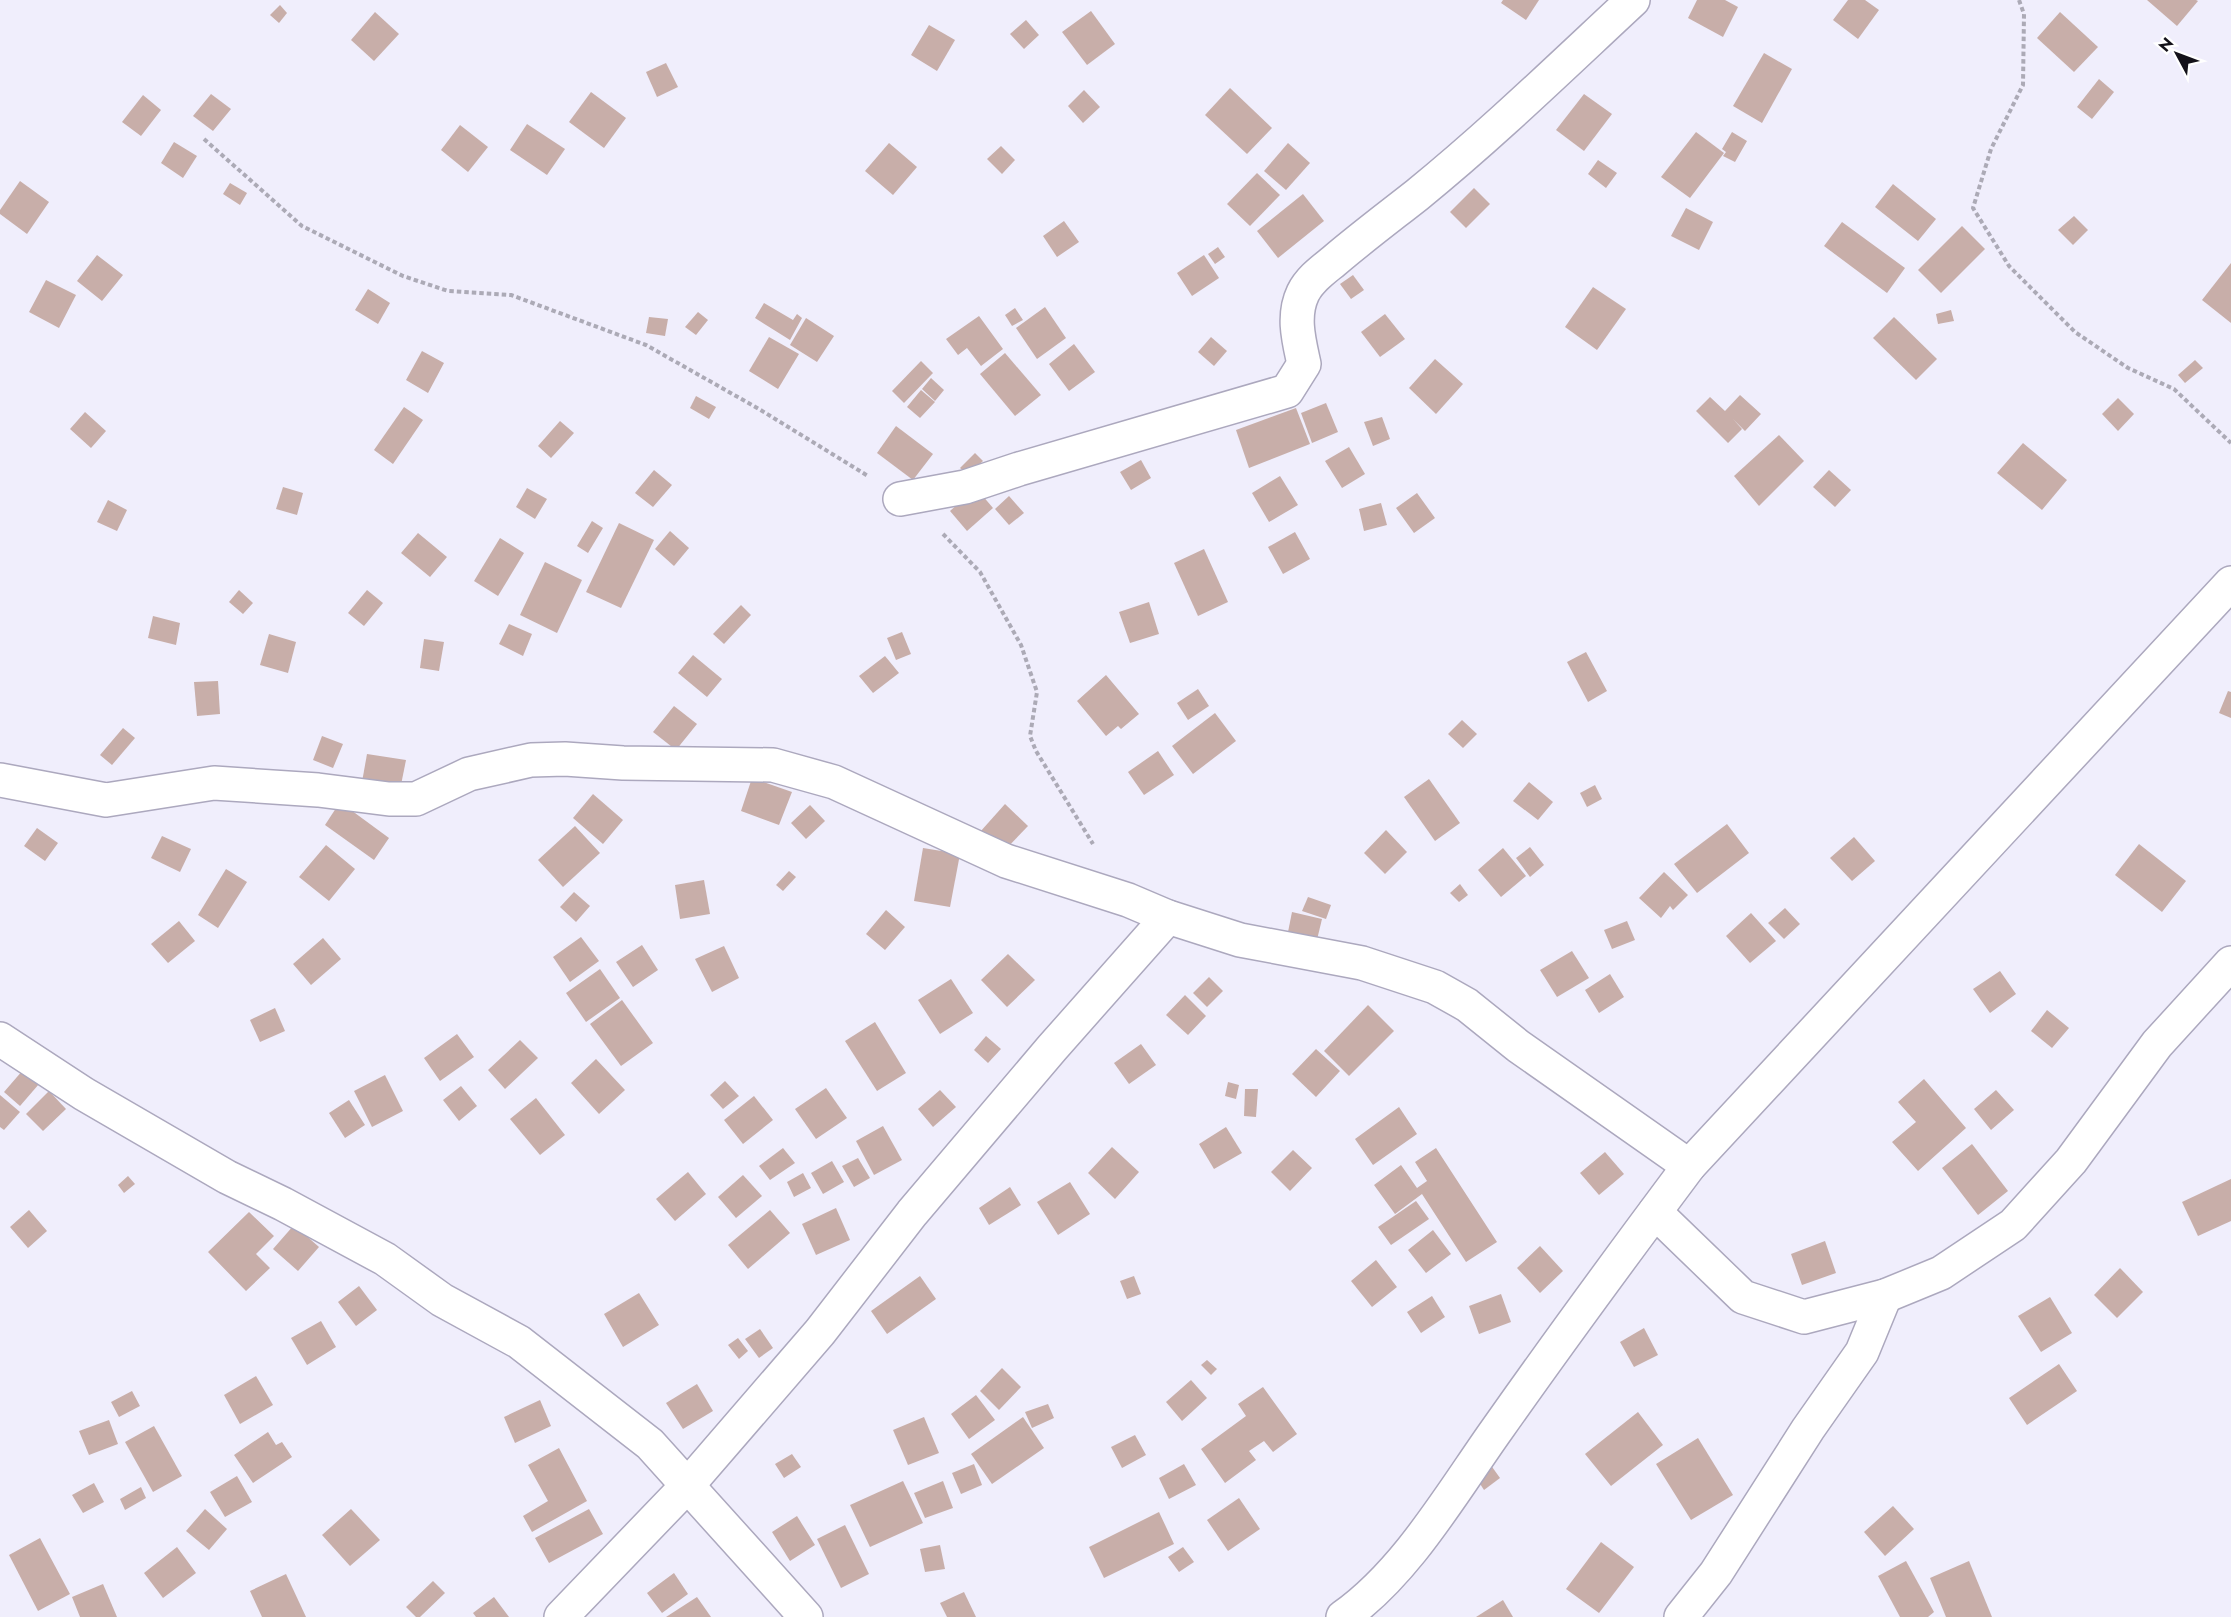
<svg xmlns="http://www.w3.org/2000/svg" width="2231" height="1617" viewBox="0 0 2231 1617" font-family="Jost,sans-serif">
<rect width="100%" height="100%" fill="#f0eefc"/>
<g fill="#c8aea9">
<path d="M1503,0H1539L1526,20L1501,3Z"/>
<path d="M1697,0H1725L1738,7L1723,37L1688,18Z"/>
<path d="M1848,0H1865L1879,10L1858,39L1833,20Z"/>
<path d="M2147,0H2196L2198,1L2177,26Z"/>
<path d="M280,5L287,13L279,23L270,15Z"/>
<path d="M1091,11L1115,44L1087,65L1062,32Z"/>
<path d="M375,12L399,34L374,61L351,40Z"/>
<path d="M2060,12L2098,47L2074,72L2037,38Z"/>
<path d="M1026,20L1039,35L1024,49L1010,34Z"/>
<path d="M929,25L955,40L937,71L911,55Z"/>
<path d="M1764,53L1792,69L1762,123L1733,106Z"/>
<path d="M666,63L678,87L657,97L646,72Z"/>
<path d="M2099,79L2114,92L2092,119L2077,107Z"/>
<path d="M1230,88L1272,128L1247,154L1205,115Z"/>
<path d="M1084,90L1100,107L1083,123L1068,106Z"/>
<path d="M591,92L626,118L604,148L569,122Z"/>
<path d="M211,94L231,109L213,131L193,116Z"/>
<path d="M1584,94L1612,114L1584,151L1556,130Z"/>
<path d="M143,95L161,110L141,136L122,122Z"/>
<path d="M527,124L565,149L547,175L510,150Z"/>
<path d="M460,125L488,147L468,172L441,150Z"/>
<path d="M1696,132L1724,153L1690,198L1661,177Z"/>
<path d="M1732,132L1747,141L1735,162L1723,156L1726,152L1722,149Z"/>
<path d="M174,142L197,156L183,178L161,163Z"/>
<path d="M889,143L917,167L893,195L865,171Z"/>
<path d="M1288,143L1310,163L1286,190L1264,171Z"/>
<path d="M1001,146L1015,160L1002,174L987,159Z"/>
<path d="M1598,160L1617,173L1606,188L1588,174Z"/>
<path d="M1257,173L1280,195L1250,226L1227,204Z"/>
<path d="M20,181L49,202L27,234L0,214V210Z"/>
<path d="M230,183L247,193L240,205L223,194Z"/>
<path d="M1893,184L1936,219L1918,241L1875,207Z"/>
<path d="M1474,188L1490,204L1466,228L1450,212Z"/>
<path d="M1303,194L1324,221L1278,258L1257,231Z"/>
<path d="M1686,208L1713,222L1699,250L1671,236Z"/>
<path d="M2074,216L2088,230L2073,245L2058,230Z"/>
<path d="M1064,221L1079,242L1057,257L1043,236Z"/>
<path d="M1842,222L1905,268L1887,293L1824,246Z"/>
<path d="M1962,226L1985,249L1941,293L1918,270Z"/>
<path d="M1218,247L1225,257L1215,264L1208,254Z"/>
<path d="M97,255L123,275L102,301L77,281Z"/>
<path d="M1204,255L1219,278L1192,296L1177,273Z"/>
<path d="M2231,263V323L2202,300Z"/>
<path d="M1353,275L1364,290L1351,299L1340,284Z"/>
<path d="M46,280L76,295L59,328L29,312Z"/>
<path d="M1593,287L1626,309L1597,350L1565,327Z"/>
<path d="M368,289L390,303L378,324L355,310Z"/>
<path d="M764,303L793,320L797,314L802,318L790,340L755,318Z"/>
<path d="M1045,307L1066,338L1037,359L1016,328Z"/>
<path d="M1015,308L1023,320L1012,326L1005,315Z"/>
<path d="M1951,310L1954,321L1938,324L1936,314Z"/>
<path d="M698,312L708,320L696,335L685,327Z"/>
<path d="M1385,314L1405,339L1380,357L1361,332Z"/>
<path d="M979,316L1003,349L981,366L967,348L958,355L946,339Z"/>
<path d="M649,317L668,319L665,336L646,333Z"/>
<path d="M1894,317L1937,359L1916,380L1873,338Z"/>
<path d="M806,318L834,336L817,362L790,345Z"/>
<path d="M769,337L799,354L778,389L749,371Z"/>
<path d="M1211,337L1227,351L1214,366L1198,352Z"/>
<path d="M1074,344L1095,372L1069,391L1049,364Z"/>
<path d="M422,351L444,363L428,393L406,380Z"/>
<path d="M1005,353L1041,395L1015,416L980,374Z"/>
<path d="M1435,359L1463,384L1436,414L1409,388Z"/>
<path d="M2195,360L2203,368L2185,383L2178,375Z"/>
<path d="M921,361L933,373L904,403L892,391Z"/>
<path d="M931,378L944,390L935,401L922,389Z"/>
<path d="M921,390L935,402L920,418L907,407Z"/>
<path d="M1740,395L1761,414L1745,431L1733,419L1742,429L1728,443L1696,411L1710,397L1725,411Z"/>
<path d="M696,396L716,407L709,419L690,408Z"/>
<path d="M2118,398L2134,414L2118,431L2102,414Z"/>
<path d="M1326,403L1338,432L1312,443L1301,413Z"/>
<path d="M404,407L423,420L393,464L374,450Z"/>
<path d="M1296,408L1310,444L1249,468L1236,430Z"/>
<path d="M85,412L106,431L91,448L70,429Z"/>
<path d="M1382,417L1390,439L1373,446L1364,422Z"/>
<path d="M560,421L574,433L551,458L538,446Z"/>
<path d="M896,426L933,454L913,480L877,453Z"/>
<path d="M1779,435L1804,461L1759,506L1734,476Z"/>
<path d="M2023,443L2067,480L2042,510L1997,473Z"/>
<path d="M1349,447L1365,474L1342,488L1325,461Z"/>
<path d="M975,453L983,461L968,475L960,468Z"/>
<path d="M1141,460L1151,478L1131,490L1120,472Z"/>
<path d="M654,470L672,485L653,507L635,493Z"/>
<path d="M1829,470L1851,490L1835,507L1813,487Z"/>
<path d="M1280,476L1298,505L1269,522L1252,493Z"/>
<path d="M283,487L303,493L297,515L276,509Z"/>
<path d="M527,488L547,499L535,519L516,507Z"/>
<path d="M976,488L993,508L967,531L950,511Z"/>
<path d="M1417,493L1435,518L1414,533L1396,508Z"/>
<path d="M1009,496L1024,513L1009,525L995,509Z"/>
<path d="M108,500L127,510L117,531L97,522Z"/>
<path d="M1381,503L1387,525L1364,531L1359,509Z"/>
<path d="M592,521L603,528L588,553L577,546Z"/>
<path d="M619,523L654,540L621,608L586,592Z"/>
<path d="M670,531L689,548L674,566L655,549Z"/>
<path d="M1295,532L1310,559L1283,574L1268,547Z"/>
<path d="M418,533L447,557L430,577L401,553Z"/>
<path d="M500,538L524,553L498,596L474,581Z"/>
<path d="M1204,549L1228,602L1198,616L1174,563Z"/>
<path d="M545,562L582,580L557,633L520,615Z"/>
<path d="M239,590L253,603L243,614L229,602Z"/>
<path d="M367,590L383,603L364,626L348,613Z"/>
<path d="M1149,602L1159,634L1130,643L1119,612Z"/>
<path d="M741,605L751,615L724,644L713,634Z"/>
<path d="M153,616L180,623L176,645L148,638Z"/>
<path d="M509,624L532,634L523,656L499,644Z"/>
<path d="M902,632L911,654L896,660L887,638Z"/>
<path d="M269,634L296,642L288,673L260,665Z"/>
<path d="M424,639L444,642L439,671L420,668Z"/>
<path d="M1586,652L1607,691L1588,702L1567,662Z"/>
<path d="M693,655L722,679L707,697L678,673Z"/>
<path d="M885,656L899,673L873,693L859,676Z"/>
<path d="M1106,675L1139,714L1121,729L1118,726L1106,736L1077,701Z"/>
<path d="M218,681L220,714L197,716L194,682Z"/>
<path d="M1198,689L1209,706L1188,720L1177,703Z"/>
<path d="M2228,691L2231,692V718L2219,713Z"/>
<path d="M674,706L697,724L676,750L653,732Z"/>
<path d="M1215,713L1236,741L1193,774L1172,746Z"/>
<path d="M1462,720L1477,734L1463,748L1448,734Z"/>
<path d="M123,728L135,738L112,765L100,755Z"/>
<path d="M322,736L343,744L333,768L313,760Z"/>
<path d="M1158,751L1174,775L1144,795L1128,772Z"/>
<path d="M367,754L406,760L400,790L362,782Z"/>
<path d="M752,778L792,792L779,825L741,811Z"/>
<path d="M1429,779L1460,823L1435,841L1404,797Z"/>
<path d="M1529,782L1553,802L1538,820L1513,801Z"/>
<path d="M1595,785L1602,799L1587,807L1580,793Z"/>
<path d="M593,794L623,820L603,844L573,818Z"/>
<path d="M340,802L389,838L374,860L325,825Z"/>
<path d="M1005,804L1028,826L1002,853L980,832Z"/>
<path d="M810,805L825,821L806,839L791,823Z"/>
<path d="M1727,824L1749,853L1697,893L1674,864Z"/>
<path d="M575,826L600,853L563,887L538,860Z"/>
<path d="M37,828L58,843L45,861L24,846Z"/>
<path d="M1386,830L1407,852L1385,874L1364,853Z"/>
<path d="M162,836L191,849L180,872L151,858Z"/>
<path d="M1854,837L1875,861L1852,881L1830,858Z"/>
<path d="M2139,844L2186,881L2162,912L2115,875Z"/>
<path d="M326,845L355,869L329,901L299,877Z"/>
<path d="M1530,847L1544,865L1530,877L1516,858Z"/>
<path d="M923,848L960,854L950,907L914,901Z"/>
<path d="M1503,848L1526,876L1501,897L1478,870Z"/>
<path d="M226,869L247,882L218,928L198,915Z"/>
<path d="M789,871L796,877L783,891L776,885Z"/>
<path d="M1664,872L1688,895L1673,910L1670,906L1661,918L1639,898Z"/>
<path d="M704,880L710,914L680,919L675,885Z"/>
<path d="M1460,884L1468,895L1459,902L1450,893Z"/>
<path d="M574,892L590,906L576,922L560,907Z"/>
<path d="M1308,897L1331,905L1326,919L1302,911Z"/>
<path d="M1785,908L1800,924L1784,939L1768,923Z"/>
<path d="M886,910L905,927L885,950L866,934Z"/>
<path d="M1292,912L1322,919L1315,948L1286,942Z"/>
<path d="M1751,913L1776,941L1750,963L1726,936Z"/>
<path d="M179,921L195,941L168,963L151,944Z"/>
<path d="M1627,921L1635,940L1612,949L1604,930Z"/>
<path d="M581,937L599,961L570,982L553,957Z"/>
<path d="M323,938L341,959L311,985L293,964Z"/>
<path d="M642,945L658,970L633,987L616,962Z"/>
<path d="M724,946L739,978L712,992L695,959Z"/>
<path d="M1572,951L1589,978L1557,997L1540,970Z"/>
<path d="M1008,954L1035,980L1007,1007L981,980Z"/>
<path d="M600,969L620,998L586,1022L566,993Z"/>
<path d="M2000,971L2016,994L1990,1013L1973,989Z"/>
<path d="M1610,974L1624,997L1599,1013L1585,990Z"/>
<path d="M1209,977L1223,991L1207,1007L1193,993Z"/>
<path d="M951,979L973,1013L940,1034L918,1000Z"/>
<path d="M1185,995L1206,1016L1188,1035L1166,1015Z"/>
<path d="M622,1000L653,1043L621,1066L590,1024Z"/>
<path d="M1368,1005L1394,1031L1349,1076L1324,1051Z"/>
<path d="M275,1008L285,1031L260,1042L250,1020Z"/>
<path d="M2047,1010L2069,1028L2052,1048L2031,1031Z"/>
<path d="M875,1022L906,1073L877,1091L845,1041Z"/>
<path d="M457,1034L474,1057L440,1081L424,1058Z"/>
<path d="M986,1036L1001,1049L988,1063L974,1050Z"/>
<path d="M520,1040L538,1058L505,1089L488,1070Z"/>
<path d="M1141,1044L1156,1065L1129,1084L1114,1063Z"/>
<path d="M1316,1049L1340,1071L1316,1097L1292,1074Z"/>
<path d="M596,1059L625,1090L599,1114L571,1083Z"/>
<path d="M23,1070L39,1084L20,1106L4,1092Z"/>
<path d="M385,1075L403,1111L372,1127L354,1091Z"/>
<path d="M1924,1079L1966,1128L1918,1171L1892,1142L1916,1122L1898,1102Z"/>
<path d="M725,1081L739,1096L723,1109L710,1095Z"/>
<path d="M1228,1082L1239,1085L1236,1099L1225,1096Z"/>
<path d="M461,1086L477,1106L459,1121L443,1100Z"/>
<path d="M826,1088L847,1118L816,1139L795,1109Z"/>
<path d="M1245,1089H1258L1256,1117L1244,1116Z"/>
<path d="M940,1090L956,1107L933,1127L918,1109Z"/>
<path d="M1996,1090L2014,1110L1991,1130L1974,1109Z"/>
<path d="M49,1091L66,1109L43,1131L26,1114Z"/>
<path d="M0,1095L20,1112L4,1130L0,1127Z"/>
<path d="M754,1096L773,1120L743,1144L724,1120Z"/>
<path d="M536,1098L565,1135L540,1155L510,1119Z"/>
<path d="M349,1100L365,1125L345,1138L329,1113Z"/>
<path d="M1399,1107L1417,1134L1373,1165L1355,1139Z"/>
<path d="M883,1126L902,1160L874,1175L856,1141Z"/>
<path d="M1226,1127L1242,1153L1214,1169L1199,1144Z"/>
<path d="M1972,1144L2008,1191L1978,1215L1942,1168Z"/>
<path d="M1112,1147L1139,1172L1115,1199L1088,1173Z"/>
<path d="M783,1148L795,1163L770,1180L759,1166Z"/>
<path d="M1436,1148L1497,1242L1466,1262L1422,1194L1395,1214L1374,1185L1401,1165L1417,1188L1427,1181L1415,1162Z"/>
<path d="M1293,1150L1312,1168L1290,1191L1271,1172Z"/>
<path d="M1605,1152L1624,1174L1599,1195L1580,1173Z"/>
<path d="M858,1158L870,1178L854,1187L842,1166Z"/>
<path d="M832,1161L844,1182L823,1194L811,1173Z"/>
<path d="M688,1172L706,1194L675,1221L656,1199Z"/>
<path d="M803,1173L811,1188L794,1197L787,1182Z"/>
<path d="M743,1175L762,1196L736,1218L718,1197Z"/>
<path d="M128,1176L135,1184L124,1193L118,1185Z"/>
<path d="M2231,1179V1221L2198,1236L2182,1202Z"/>
<path d="M1070,1182L1090,1214L1058,1235L1037,1202Z"/>
<path d="M1010,1187L1021,1205L989,1225L979,1208Z"/>
<path d="M1416,1201L1429,1219L1391,1245L1378,1227Z"/>
<path d="M836,1208L850,1240L816,1255L802,1224Z"/>
<path d="M29,1210L47,1231L28,1248L10,1227Z"/>
<path d="M770,1210L790,1233L748,1269L728,1245Z"/>
<path d="M249,1212L274,1236L256,1254L270,1268L246,1291L208,1252Z"/>
<path d="M294,1225L319,1247L298,1271L273,1249Z"/>
<path d="M1433,1230L1451,1254L1426,1273L1408,1250Z"/>
<path d="M1825,1241L1836,1273L1802,1285L1791,1254Z"/>
<path d="M1540,1246L1563,1271L1540,1293L1517,1268Z"/>
<path d="M1376,1260L1397,1287L1372,1307L1351,1281Z"/>
<path d="M2120,1268L2143,1292L2117,1318L2094,1295Z"/>
<path d="M920,1276L936,1299L887,1334L871,1311Z"/>
<path d="M1134,1276L1141,1294L1127,1299L1120,1281Z"/>
<path d="M359,1286L377,1310L356,1326L338,1302Z"/>
<path d="M639,1293L659,1325L623,1347L604,1314Z"/>
<path d="M1501,1294L1511,1322L1479,1334L1469,1306Z"/>
<path d="M1432,1296L1445,1317L1421,1333L1407,1312Z"/>
<path d="M2050,1297L2072,1333L2041,1352L2018,1316Z"/>
<path d="M321,1321L336,1347L307,1365L291,1338Z"/>
<path d="M1644,1328L1658,1355L1634,1367L1620,1342Z"/>
<path d="M760,1329L773,1348L759,1358L745,1339Z"/>
<path d="M738,1338L748,1351L739,1359L728,1345Z"/>
<path d="M1207,1360L1217,1369L1211,1375L1201,1365Z"/>
<path d="M2059,1364L2077,1391L2027,1425L2009,1398Z"/>
<path d="M1002,1368L1021,1387L999,1410L980,1391Z"/>
<path d="M256,1376L273,1405L240,1424L224,1395Z"/>
<path d="M1191,1380L1207,1398L1182,1421L1166,1402Z"/>
<path d="M697,1384L713,1411L683,1429L666,1403Z"/>
<path d="M1263,1387L1297,1434L1273,1452L1264,1441L1249,1451L1256,1460L1225,1483L1201,1449L1246,1416L1238,1404Z"/>
<path d="M132,1391L140,1406L119,1417L111,1402Z"/>
<path d="M976,1395L995,1420L969,1439L951,1414Z"/>
<path d="M540,1400L551,1426L515,1443L504,1417Z"/>
<path d="M1048,1404L1054,1418L1032,1428L1025,1412Z"/>
<path d="M1638,1412L1663,1445L1611,1486L1585,1454Z"/>
<path d="M924,1417L939,1453L908,1465L893,1430Z"/>
<path d="M1023,1417L1044,1448L992,1484L971,1454Z"/>
<path d="M109,1420L118,1444L89,1455L79,1431Z"/>
<path d="M154,1426L182,1476L153,1492L125,1442Z"/>
<path d="M268,1432L276,1445L282,1442L292,1457L253,1483L234,1455Z"/>
<path d="M1135,1435L1146,1455L1122,1468L1111,1447Z"/>
<path d="M1698,1438L1733,1495L1691,1520L1656,1464Z"/>
<path d="M559,1448L587,1501L532,1532L523,1516L548,1501L528,1465Z"/>
<path d="M792,1454L801,1467L784,1478L775,1464Z"/>
<path d="M974,1464L982,1485L961,1494L952,1473Z"/>
<path d="M1184,1464L1196,1485L1169,1499L1159,1478Z"/>
<path d="M1490,1464L1500,1478L1484,1490L1475,1476Z"/>
<path d="M237,1476L252,1502L225,1517L210,1492Z"/>
<path d="M903,1481L923,1523L870,1547L850,1505Z"/>
<path d="M943,1481L953,1508L925,1518L914,1493Z"/>
<path d="M94,1483L104,1502L83,1513L72,1495Z"/>
<path d="M141,1487L146,1498L125,1510L120,1499Z"/>
<path d="M1239,1498L1260,1529L1228,1551L1207,1520Z"/>
<path d="M1893,1506L1914,1529L1885,1556L1864,1532Z"/>
<path d="M205,1509L227,1529L209,1550L186,1531Z"/>
<path d="M351,1509L380,1540L350,1566L322,1535Z"/>
<path d="M589,1509L603,1534L549,1563L535,1538Z"/>
<path d="M1159,1512L1174,1544L1104,1578L1089,1547Z"/>
<path d="M797,1516L815,1545L790,1561L772,1532Z"/>
<path d="M845,1525L869,1574L841,1588L817,1539Z"/>
<path d="M40,1538L70,1594L38,1611L9,1555Z"/>
<path d="M1601,1542L1634,1567L1599,1613L1566,1589Z"/>
<path d="M940,1545L945,1569L925,1572L920,1549Z"/>
<path d="M177,1547L196,1573L163,1598L144,1573Z"/>
<path d="M1183,1547L1194,1562L1179,1572L1168,1557Z"/>
<path d="M1906,1561L1934,1612L1928,1617H1900L1878,1576Z"/>
<path d="M1969,1561L1992,1617H1946L1930,1578Z"/>
<path d="M674,1573L688,1594L662,1613L647,1593Z"/>
<path d="M286,1574L306,1617H262L250,1591Z"/>
<path d="M433,1581L445,1593L420,1617H416L406,1607Z"/>
<path d="M103,1584L117,1617H80L72,1597Z"/>
<path d="M964,1592L976,1617H947L940,1603Z"/>
<path d="M494,1597L509,1617H476L473,1613Z"/>
<path d="M697,1597L711,1617H666Z"/>
<path d="M1503,1600L1513,1617H1476Z"/>
</g>
<g fill="none" stroke-linecap="round" stroke-linejoin="round">
<g stroke="#aca8be" stroke-width="36">
<g id="street">
<path d="M900,499L965,487L1019,469L1287,391L1304,364C1299,341 1292,316 1303,293C1310,279 1323,270 1334,261C1361,238 1389,217 1417,195C1492,134 1562,66 1633,0"/>
<path d="M0,780L106,800L214,783L318,790L389,799H416L469,774L531,760L565,759L623,763L773,765L834,782L1006,861L1128,900L1168,917L1240,940L1362,963L1435,987L1467,1005L1518,1046L1689,1166"/>
<path d="M0,1039L84,1094L227,1177L283,1204L385,1259L442,1300L519,1342L650,1444L806,1617"/>
<path d="M1655,1212L1743,1297L1804,1317L1885,1296L1941,1273L2013,1225L2071,1161L2157,1044L2231,963"/>
<path d="M561,1617L687,1486L820,1332L912,1213L1052,1048L1168,917"/>
<path d="M1343,1617C1407,1572 1453,1491 1498,1428C1560,1340 1624,1253 1689,1166L2231,583"/>
<path d="M1681,1617L1716,1573L1808,1429L1862,1352L1885,1296"/>
</g>
</g>
<g stroke="#acaab6" stroke-width="4" stroke-dasharray="4.5 3" stroke-linecap="butt">
<path d="M2019,0L2024,14L2023,85L1991,149L1973,208L2009,266L2075,332L2128,368L2174,389L2231,443"/>
<path d="M204,139L302,226L403,276L448,291L511,295L646,345L759,409L868,476"/>
<path d="M943,534L980,572L1021,645L1037,692L1030,736L1036,751L1093,844"/>
</g>
<use href="#street" stroke="#fff" stroke-width="33"/>
</g>
<g transform="translate(2177 54) rotate(311)" stroke="#ffffff" stroke-width="4.5" paint-order="stroke">
<path d="M0-4.5L10 22L0 15L-10 22Z" fill="#131119"/>
<text y="-9" font-size="16" font-weight="bold" text-anchor="middle" fill="#131119">N</text>
</g>
</svg>
